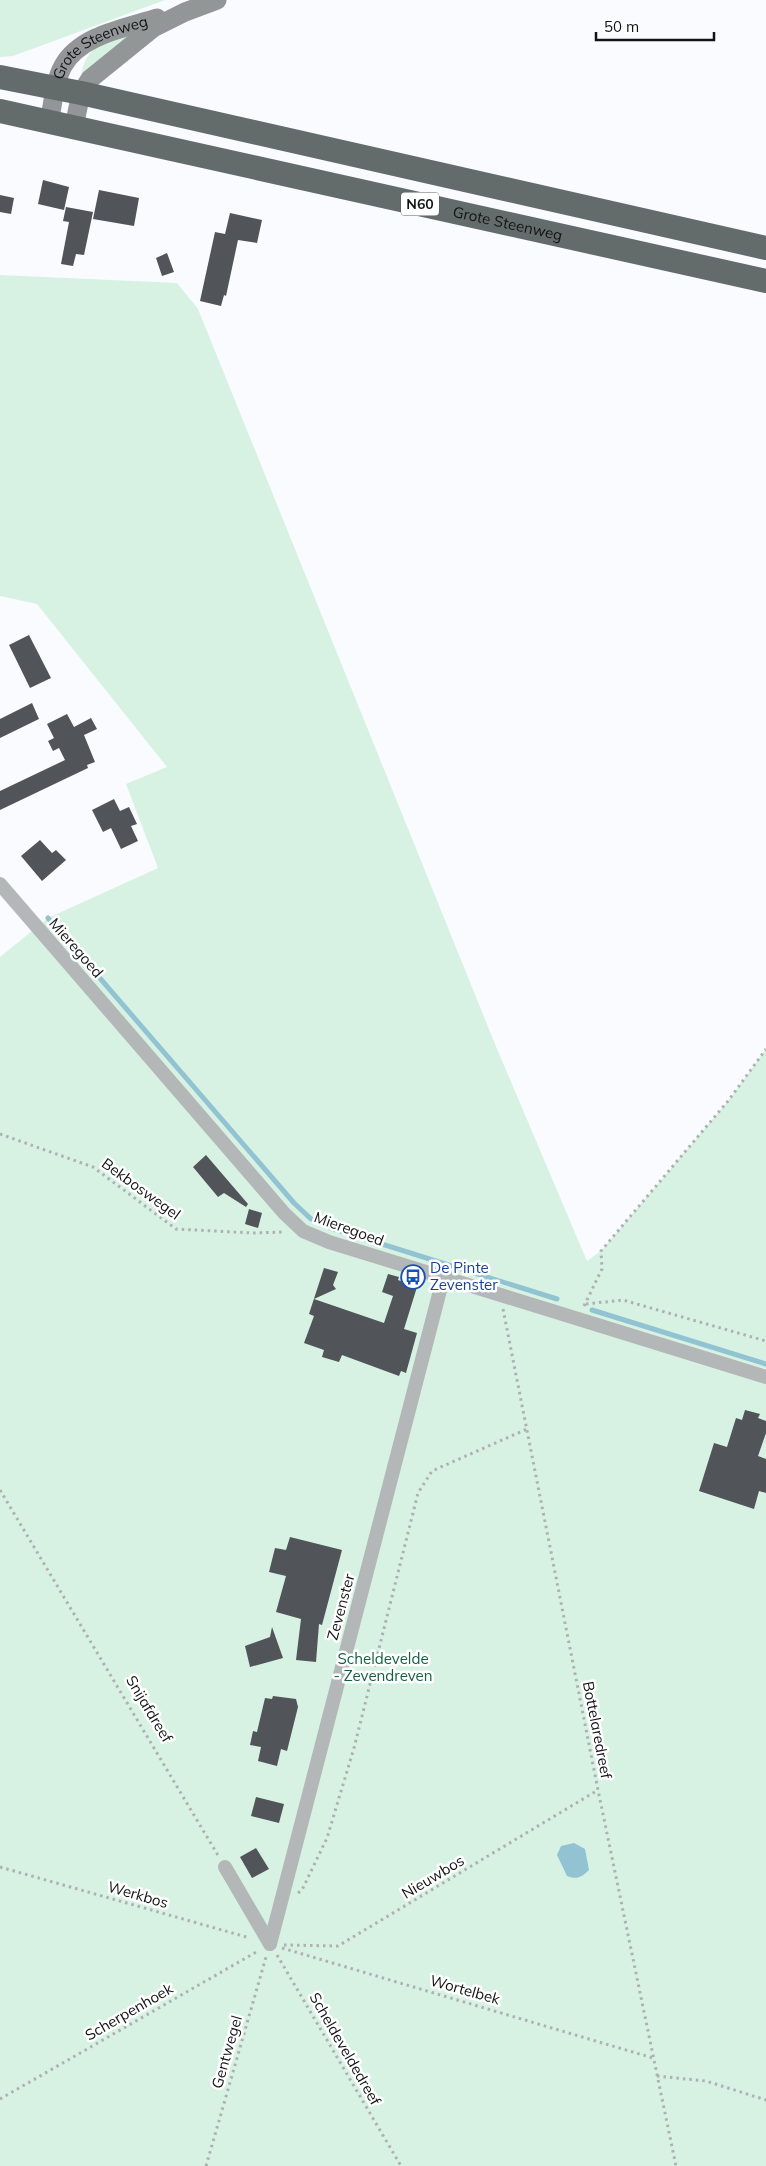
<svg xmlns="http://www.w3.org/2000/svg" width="766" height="2166" viewBox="0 0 766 2166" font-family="Mulish,sans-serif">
<rect width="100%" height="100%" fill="#f9fbff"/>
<g fill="#d7f2e3">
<path d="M0,0H165L13,56L0,57Z"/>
<path d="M125,35L130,37L81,77C85,48 100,45 125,35Z"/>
<path d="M0,275L177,283L198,309L495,1044L587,1261L601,1251L728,1101L766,1049V2166H0V957L48,918L158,868L126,784L167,767L37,604L0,596Z"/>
</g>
<path fill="#91c3d2" d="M574,1843L585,1849L589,1870C582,1877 577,1880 567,1876L557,1855L561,1846Z"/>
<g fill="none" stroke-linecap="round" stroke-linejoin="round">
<g stroke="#91c3d2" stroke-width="5">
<path d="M48,918L294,1203L311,1219L334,1229L557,1299"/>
<path d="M592,1310L766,1364"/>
</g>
</g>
<g fill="#515458">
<path d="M43,180L69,187L64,210L38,204Z"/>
<path d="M99,190L139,198L134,226L93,219Z"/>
<path d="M0,195L14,198L11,214L0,212Z"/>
<path d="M66,207L93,212L84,255L76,254L73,266L61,264L69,222L63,221Z"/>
<path d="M230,213L262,220L257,243L238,240L226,296L224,295L221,306L200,301L215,232L225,234Z"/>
<path d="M167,253L174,272L162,276L156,258Z"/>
<path d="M29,635L51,678L30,688L9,645Z"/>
<path d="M32,703L39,719L0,738V719Z"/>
<path d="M67,714L74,727L91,718L97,729L84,735L95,762L87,765L88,768L0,810V791L65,760L59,748L53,751L48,741L54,738L47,724Z"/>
<path d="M114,799L120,811L129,807L137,824L131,826L138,841L121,849L111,828L103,832L92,810Z"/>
<path d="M40,840L52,853L56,850L66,860L42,881L21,856Z"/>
<path d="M206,1155L248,1204L246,1207L224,1193L218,1197L193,1167Z"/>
<path d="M249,1209L262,1213L258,1228L245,1224Z"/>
<path d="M324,1268L338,1272L333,1285L336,1289L314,1299L384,1323L393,1296L382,1292L388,1274L399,1277L398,1280L417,1287L404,1329L417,1333L406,1373L401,1371L399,1376L342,1355L339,1362L322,1357L324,1350L304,1343L314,1316L309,1314Z"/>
<path d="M745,1410L760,1414L758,1418L766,1421V1433L758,1456L766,1459V1493L759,1491L754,1509L699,1491L714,1443L727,1447L736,1418L742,1420Z"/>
<path d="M290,1537L342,1550L322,1625L319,1624L316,1662L296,1660L301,1619L276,1612L286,1576L269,1572L275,1548L286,1550Z"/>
<path d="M272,1627L283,1658L250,1667L245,1646L270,1637Z"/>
<path d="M273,1696L296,1699L298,1707L287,1751L281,1749L277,1766L258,1761L261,1747L250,1745L253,1731L257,1732L265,1698L272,1699Z"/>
<path d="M256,1797L284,1804L279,1823L251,1816Z"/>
<path d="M256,1848L269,1869L252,1878L240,1857Z"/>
</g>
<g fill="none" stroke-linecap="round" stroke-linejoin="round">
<g stroke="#aeb0b3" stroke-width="3" stroke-dasharray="2.5 4" stroke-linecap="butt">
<path d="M0,1134L93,1167L176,1229L253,1233L285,1232"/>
<path d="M586,1304L623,1300L766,1341"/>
<path d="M584,1306L602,1269L601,1251L728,1101L766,1049"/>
<path d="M503,1309L598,1790L676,2166"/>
<path d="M0,1490L219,1857"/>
<path d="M0,1867L250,1938"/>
<path d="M298,1893L302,1890L327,1838L354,1748L418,1493L432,1471L527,1429"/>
<path d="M284,1945L338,1946L598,1790"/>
<path d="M282,1948L653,2058"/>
<path d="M277,1955L401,2166"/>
<path d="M657,2076L706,2081L766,2100"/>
<path d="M0,2099L258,1951"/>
<path d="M206,2166L266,1957"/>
</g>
<g stroke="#b4b7b8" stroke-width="14">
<path d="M0,884L284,1213L303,1231L329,1242L766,1377"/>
<path d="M225,1867L270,1944"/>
<path d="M270,1944L443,1279"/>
</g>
<g stroke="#929697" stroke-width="19">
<path id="s1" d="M49,123C53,105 54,82 63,66C80,35 126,28 157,18"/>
<path d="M74,127L81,93L90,79L153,28L185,12L217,0"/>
</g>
<g stroke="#646b6b" stroke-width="24">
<path d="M0,77L81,93L766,248"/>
<path id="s2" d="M0,111L766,281"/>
</g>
</g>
<defs>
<g id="bus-ring" transform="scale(1.25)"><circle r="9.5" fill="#fff" stroke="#1a4fb4" stroke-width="1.5"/><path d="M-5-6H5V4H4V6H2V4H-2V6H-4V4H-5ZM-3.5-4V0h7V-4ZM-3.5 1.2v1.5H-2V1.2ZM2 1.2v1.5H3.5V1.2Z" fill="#1a4fb4"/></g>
</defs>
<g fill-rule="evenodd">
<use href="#bus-ring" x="413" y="1277"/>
</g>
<g text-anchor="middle" stroke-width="5" stroke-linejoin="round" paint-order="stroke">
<rect fill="#fff" stroke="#595a5b" stroke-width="1" x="401" y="192.5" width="38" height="23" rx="4"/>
<g font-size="14" font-weight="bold" fill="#121315">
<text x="420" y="209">N60</text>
</g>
<g font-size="15" fill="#121315" stroke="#fff">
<text dy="5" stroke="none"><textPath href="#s1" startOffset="101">Grote Steenweg</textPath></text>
<text dy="5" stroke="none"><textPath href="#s2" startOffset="520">Grote Steenweg</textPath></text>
<text transform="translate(76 948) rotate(49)" y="5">Mieregoed</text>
<text transform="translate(141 1189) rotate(36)" y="5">Bekboswegel</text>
<text transform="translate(349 1229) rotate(20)" y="5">Mieregoed</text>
<text transform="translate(341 1607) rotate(-75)" y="5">Zevenster</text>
<text transform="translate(149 1709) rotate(59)" y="5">Snijafdreef</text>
<text transform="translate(597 1730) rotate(79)" y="5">Bottelaredreef</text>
<text transform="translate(433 1877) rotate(-31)" y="5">Nieuwbos</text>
<text transform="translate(138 1895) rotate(16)" y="5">Werkbos</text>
<text transform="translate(465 1990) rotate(16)" y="5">Wortelbek</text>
<text transform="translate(129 2012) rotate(-30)" y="5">Scherpenhoek</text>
<text transform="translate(345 2049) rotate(60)" y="5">Scheldeveldedreef</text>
<text transform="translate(227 2052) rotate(-74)" y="5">Gentwegel</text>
</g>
<g font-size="15" fill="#164399" stroke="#fff" text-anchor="start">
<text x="430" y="1273">De Pinte<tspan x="430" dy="17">Zevenster</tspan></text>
</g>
<g font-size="15" fill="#135f42" stroke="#fff">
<text x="383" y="1664">Scheldevelde<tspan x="383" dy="17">- Zevendreven</tspan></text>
</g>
</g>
<path d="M596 32v8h118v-8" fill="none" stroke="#121315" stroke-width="2.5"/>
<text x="604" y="32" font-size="15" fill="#121315" stroke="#ffffff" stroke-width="4" paint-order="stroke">50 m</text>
</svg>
